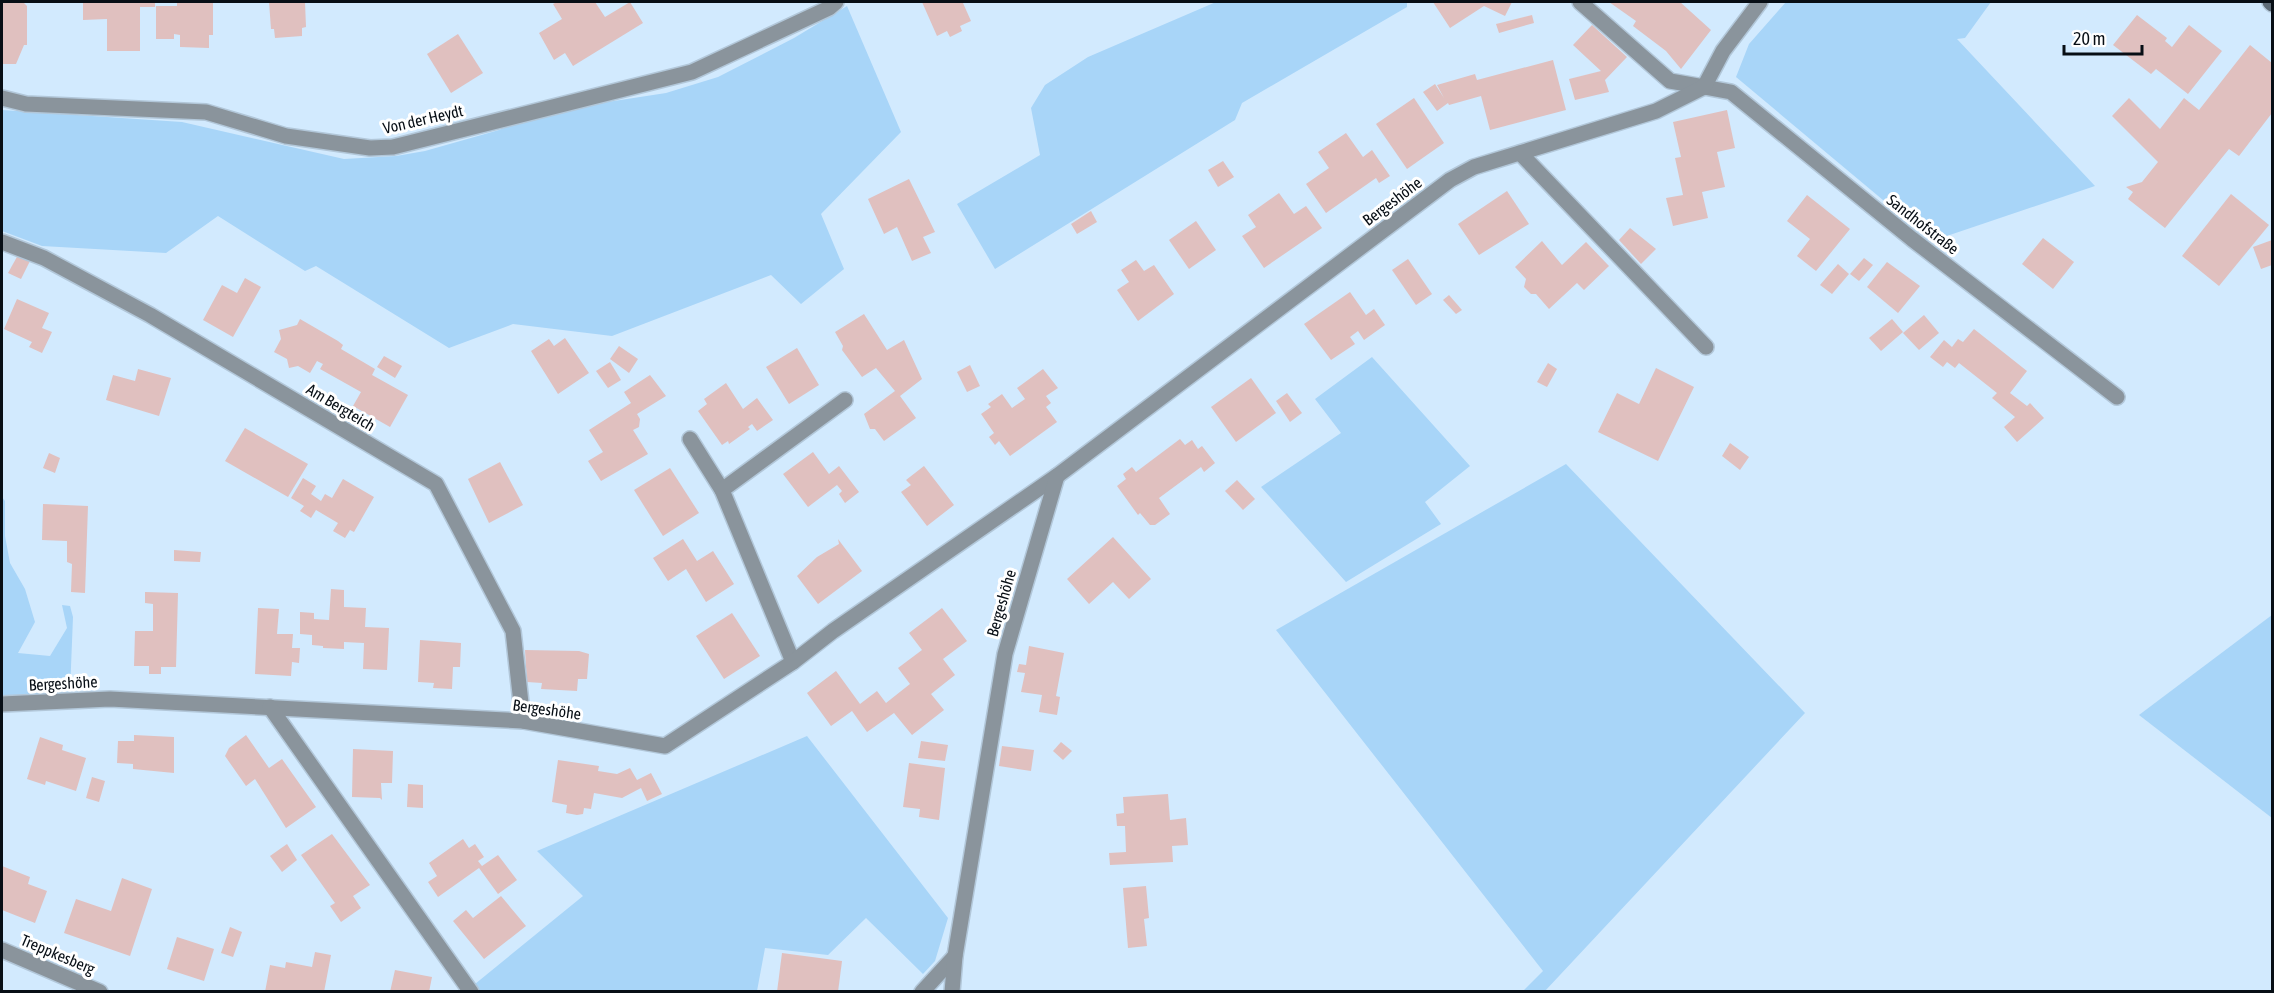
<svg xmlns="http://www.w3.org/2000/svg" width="2274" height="993" viewBox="0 0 2274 993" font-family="'Asap Condensed',sans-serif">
<rect width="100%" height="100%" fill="#d2eafe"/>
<g fill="#a8d5f8">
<path d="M1216,2H1407V7L1242,103L1235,120L995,269L957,204L1040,155L1031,108L1045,85L1088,57Z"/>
<path d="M1786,2H1991L1965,38L1957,39L2095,186L1932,241L1736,77L1749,44Z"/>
<path d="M847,6L901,132L821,214L844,269L801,304L771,275L612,336L513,324L449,348L316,266L305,271L218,216L166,253L42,246L2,231V110L182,122L344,159L396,156L425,151L499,130L549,111L666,93L718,77L794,38Z"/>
<path d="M1372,357L1470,466L1425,502L1441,524L1346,582L1261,487L1341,433L1315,399Z"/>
<path d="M1566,464L1805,713L1545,991H1523L1543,971L1276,630Z"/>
<path d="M2,497L5,501V536L10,563L25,589L35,622L18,653L50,656L67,628L62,605L70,606L73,617L70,692L2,697Z"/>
<path d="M2272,615V818L2139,715Z"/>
<path d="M807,736L948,918L935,961L923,974L866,918L828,955L765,948L757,991L477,992L475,984L583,896L537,851Z"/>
</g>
<g fill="#e0c0bf">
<path d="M2,2H23L27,6V45H24L16,64H2Z"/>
<path d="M83,2H155V7H140V51H107V19L83,20Z"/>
<path d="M177,2H213V35H209V48L180,47V35L174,34V39H156V6H177Z"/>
<path d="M269,2H305L306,27L302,28V36L275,38L274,29H271Z"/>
<path d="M557,2H595L605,17L630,2L643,23L573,66L565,53L554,60L539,33L562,19L553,4Z"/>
<path d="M922,2H967L963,3L971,21L960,26L962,31L950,37L947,31L937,36Z"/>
<path d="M1433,2H1512L1505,16L1484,6L1450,28Z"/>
<path d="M1609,2H1680L1711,30L1681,69L1666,51L1633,26L1636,21Z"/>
<path d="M1532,15L1534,23L1499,33L1496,24Z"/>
<path d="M2137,15L2167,38L2165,41L2172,47L2189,25L2222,51L2188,94L2156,69L2151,74L2113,45Z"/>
<path d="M1592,25L1627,57L1605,80L1609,92L1575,100L1569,79L1601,71L1573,45Z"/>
<path d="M458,34L483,73L451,93L427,54Z"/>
<path d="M2250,45L2272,63V113L2239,156L2229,149L2165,228L2128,199L2133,192L2126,187L2142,182L2158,162L2112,116L2129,98L2160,129L2184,98L2199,110Z"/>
<path d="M1553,60L1566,110L1490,130L1481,96L1449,105L1448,103L1437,111L1423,92L1435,84L1444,98L1437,85L1475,74L1477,80Z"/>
<path d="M1414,98L1444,143L1407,169L1376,124Z"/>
<path d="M1727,110L1735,148L1717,152L1725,187L1702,192L1708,218L1673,226L1666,198L1683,195L1675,158L1681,157L1673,122Z"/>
<path d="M1346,133L1363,157L1372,150L1390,176L1379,183L1376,178L1326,213L1306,184L1329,168L1318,152Z"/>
<path d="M1223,161L1234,177L1218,187L1208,170Z"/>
<path d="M909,179L935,232L923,237L931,253L912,261L897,227L884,234L868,199Z"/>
<path d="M1507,191L1529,224L1479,255L1458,224Z"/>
<path d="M1279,193L1294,214L1306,206L1322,228L1264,268L1242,236L1256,227L1248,215Z"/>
<path d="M2231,194L2269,225L2219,286L2182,256Z"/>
<path d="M1807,195L1850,229L1816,271L1797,256L1810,239L1787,221Z"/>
<path d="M1091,211L1097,222L1077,234L1071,224Z"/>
<path d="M1196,221L1216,250L1189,269L1169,240Z"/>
<path d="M1630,228L1656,249L1641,264L1619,240Z"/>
<path d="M2043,238L2074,262L2053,289L2022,264Z"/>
<path d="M2272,240V265L2261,269L2253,247Z"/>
<path d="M1542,241L1562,265L1586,242L1609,266L1584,290L1577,283L1549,309L1536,294H1531L1524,287L1526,279L1515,267Z"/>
<path d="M18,255L30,261L21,279L8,273Z"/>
<path d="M1864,258L1873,265L1859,281L1850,274Z"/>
<path d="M1408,259L1432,294L1416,305L1392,270Z"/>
<path d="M1136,260L1144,271L1154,265L1174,294L1138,321L1117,290L1129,282L1121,270Z"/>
<path d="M1887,262L1920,286L1898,313L1867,287Z"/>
<path d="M1838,264L1849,274L1832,294L1820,285Z"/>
<path d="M245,278L261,287L233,337L203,320L222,285L237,293Z"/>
<path d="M1350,292L1366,315L1374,309L1385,325L1364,340L1358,331L1350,337L1355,344L1331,360L1304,324Z"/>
<path d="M1449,295L1462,310L1456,314L1443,300Z"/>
<path d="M17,299L49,313L42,328L52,332L42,353L29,347L32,342L4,329Z"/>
<path d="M864,314L887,350L904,340L922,379L900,396L916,418L884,441L875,429H870L864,414L895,391L876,368L862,377L842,350L843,346L835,332Z"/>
<path d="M1924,315L1939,333L1919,350L1903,333Z"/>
<path d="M300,319L338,341L343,345L341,349L375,369L372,375L408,395L390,427L353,406L361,392L320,369L323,364L317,361L310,373L298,366L289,368L287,359L274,352L281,339L279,330L297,325Z"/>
<path d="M1892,319L1903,332L1881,351L1869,338Z"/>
<path d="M1974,329L2027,371L2010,393L2027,406L2030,403L2044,418L2017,442L2004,427L2015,417L1992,398L1997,393L1959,363L1955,368L1947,362L1943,367L1930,357L1944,340L1952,347L1958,339L1963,342Z"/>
<path d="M565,338L589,373L558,394L531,351L549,339L554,346Z"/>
<path d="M619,346L638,359L629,373L610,359Z"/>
<path d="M797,348L819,385L789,404L766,367Z"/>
<path d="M384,356L402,366L395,378L377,367Z"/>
<path d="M610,362L621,380L608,388L596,371Z"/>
<path d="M1548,363L1557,369L1547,387L1537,382Z"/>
<path d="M970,365L980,386L967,392L957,372Z"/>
<path d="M1656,368L1694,387L1658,461L1598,432L1617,393L1639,404Z"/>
<path d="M138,369L171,378L159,416L106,400L113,375L135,381Z"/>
<path d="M1043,369L1058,388L1046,396L1051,403L1046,407L1057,422L1010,456L999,441L995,445L989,437L994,433L981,414L991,407L988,404L1002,394L1012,408L1025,399L1017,388Z"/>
<path d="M650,375L666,396L637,414L640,419L639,427L633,430L648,454L601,481L588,461L603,452L589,430L631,403L624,392Z"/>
<path d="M1251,378L1276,413L1236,442L1211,407Z"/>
<path d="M726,383L743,409L757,398L773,420L757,431L752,424L748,427L750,429L729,444L728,441L722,445L698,411L707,404L704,399Z"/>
<path d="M1287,393L1302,413L1290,422L1276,401Z"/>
<path d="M245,428L308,464L288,497L225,461Z"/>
<path d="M1180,439L1185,445L1192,440L1198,449L1202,446L1215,463L1204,472L1201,467L1159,498L1170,514L1155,525H1150L1140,513L1138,515L1117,486L1126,479L1123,474L1132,467L1136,472Z"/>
<path d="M1730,443L1749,457L1740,470L1722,456Z"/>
<path d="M813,452L829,474L839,466L859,492L845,503L839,494L842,491L837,485L808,507L783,474Z"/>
<path d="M49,453L60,458L55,473L43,468Z"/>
<path d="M500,462L523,505L489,523L468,479Z"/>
<path d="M924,466L954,505L927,526L901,492L911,485L906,480Z"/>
<path d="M670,468L699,513L663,536L634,490Z"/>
<path d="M303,478L316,486L311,494L321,501L325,494L332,498L343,479L374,497L354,532L350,530L345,538L333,531L338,523L316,510L311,518L300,511L304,506L291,498Z"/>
<path d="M1237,480L1255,499L1243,510L1225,491Z"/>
<path d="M43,504L88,506L85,593L71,592L72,564L67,562V541L42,540Z"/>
<path d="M1113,537L1151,579L1129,599L1113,582L1089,604L1067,579Z"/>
<path d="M683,539L697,561L713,551L734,584L706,602L686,569L668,581L653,558Z"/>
<path d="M838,539L862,571L818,604L797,576L817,557L839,544Z"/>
<path d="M174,550L201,552L200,562L174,561Z"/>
<path d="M331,589L344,590V607L366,608L365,627L389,628L387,670L363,669L364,643L344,642V649L323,648V646L312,645V635L300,634V612L314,613V619L329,620Z"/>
<path d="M145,592L178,593L176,667H161V674H149V666H134L135,631H153V604L145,603Z"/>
<path d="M258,608L279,609L277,634H293L292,648H300L299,663L292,662L291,676L255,674Z"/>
<path d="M942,608L967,641L943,659L955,675L931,694L944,710L912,735L894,713L867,732L852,711L831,726L807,693L836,671L860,704L877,691L886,703L910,684L898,668L922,650L909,633Z"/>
<path d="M732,613L760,656L724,679L696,636Z"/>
<path d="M420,640L461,643L460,667H453L452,689L433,688L434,683L418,682Z"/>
<path d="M1029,646L1064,653L1056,696L1060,697L1057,715L1039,712L1042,695L1021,692L1025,673L1017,672L1019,664L1026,665Z"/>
<path d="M525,650L579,651L589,654L587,679H578L577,691L541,689L542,683L527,682Z"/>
<path d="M134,735L174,737V773L133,769V764L117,763L118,741H134Z"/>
<path d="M246,735L269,768L282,759L316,807L286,828L255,779L246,786L225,756L229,748Z"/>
<path d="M40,737L63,745L62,750L86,758L76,791L46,781L45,785L27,779Z"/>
<path d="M921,741L948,745L945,761L918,758Z"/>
<path d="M1061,742L1072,751L1063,760L1053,751Z"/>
<path d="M1002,746L1034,750L1031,771L999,766Z"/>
<path d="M353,749L393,751L392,783H381L382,800L380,798L352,797Z"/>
<path d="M558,760L599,766L598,771L617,774L630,768L637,780L651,773L662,794L647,801L641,788L622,798L594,793L591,809L584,808L583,814L577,815L566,813L567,805L552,802Z"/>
<path d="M909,763L945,768L939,820L919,817L920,809L903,807Z"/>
<path d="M92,777L105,781L99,802L86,798Z"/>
<path d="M408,784L423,785V808L407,807Z"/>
<path d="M1168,794L1170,820L1186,818L1188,845L1172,846L1173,862L1110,865L1109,853L1126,852L1125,826H1117L1116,814L1124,813L1123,797Z"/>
<path d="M332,834L370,885L353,896L361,908L341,922L330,906L335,903L301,855Z"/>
<path d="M463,839L469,848L475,844L484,857L478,861L482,866L498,855L517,880L498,894L479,868L438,897L428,882L437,876L429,863Z"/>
<path d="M287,844L297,860L282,872L270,856Z"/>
<path d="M2,866L30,877L28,884L47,891L35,923L2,910Z"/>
<path d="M122,878L152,889L130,956L64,933L76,899L111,911Z"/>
<path d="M1146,886L1149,918L1144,919L1147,946L1128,948L1123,888Z"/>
<path d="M501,896L526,926L484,959L453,921L466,910L473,918Z"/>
<path d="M230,927L242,932L233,957L221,953Z"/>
<path d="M177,937L214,949L204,981L167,969Z"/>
<path d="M315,952L331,955L324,992H265L270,965L285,968L286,962L312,967Z"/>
<path d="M782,953L842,961L838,992H777Z"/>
<path d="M395,970L432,977L429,992H390Z"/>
</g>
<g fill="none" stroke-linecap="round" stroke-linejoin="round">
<g stroke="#b2c7d9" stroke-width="18">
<g id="lane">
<path d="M1704,87L1731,92L1912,239L2117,397"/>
<path d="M1520,153L1706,347"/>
<path d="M922,992L955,956"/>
</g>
</g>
<g stroke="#b2c7d9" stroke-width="18">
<g id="street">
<path d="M1580,2L1670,81L1704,87"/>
<path d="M2,98L26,104L206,112L286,136L370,148L393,147L692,72L829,8L836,2"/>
<path d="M2,242L44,258L150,315L436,484L513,631L523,721"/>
<path d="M690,439L722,490"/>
<path d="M793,662L722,490L845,400"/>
<path d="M2,704L110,699L523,721L665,746L793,662L833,631L1057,476L1450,180L1474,167L1656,111L1704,87L1723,51L1760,2"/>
<path d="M270,707L471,992"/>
<path d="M2,950L100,992"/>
<path d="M952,992L955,956L1005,654L1057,476"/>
</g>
</g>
<g stroke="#b2c7d9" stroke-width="18">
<path id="secondary" d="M2270,2L2272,4"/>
</g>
<use href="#lane" stroke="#8a949c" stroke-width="15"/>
<use href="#street" stroke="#8a949c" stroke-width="15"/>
<use href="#secondary" stroke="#5e6c78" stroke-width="15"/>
</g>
<g text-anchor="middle" stroke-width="6" stroke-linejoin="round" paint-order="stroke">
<g font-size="16" fill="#070e15" stroke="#fff">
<text transform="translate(423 119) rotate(-13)" y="6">Von der Heydt</text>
<text transform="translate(1392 201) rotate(-37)" y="6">Bergeshöhe</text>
<text transform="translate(1923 224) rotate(38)" y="6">Sandhofstraße</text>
<text transform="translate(341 407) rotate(31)" y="6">Am Bergteich</text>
<text transform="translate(1001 603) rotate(-74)" y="6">Bergeshöhe</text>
<text transform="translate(63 683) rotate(-3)" y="6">Bergeshöhe</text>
<text transform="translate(547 709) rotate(8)" y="6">Bergeshöhe</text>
<text transform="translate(58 954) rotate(23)" y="6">Treppkesberg</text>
</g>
</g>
<rect width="2274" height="993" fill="none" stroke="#070e15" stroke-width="6"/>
<path d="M2064 45v9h78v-9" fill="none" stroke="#070e15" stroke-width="3"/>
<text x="2073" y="45" font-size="18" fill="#070e15" stroke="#ffffff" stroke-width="4.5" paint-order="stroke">20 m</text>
</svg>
